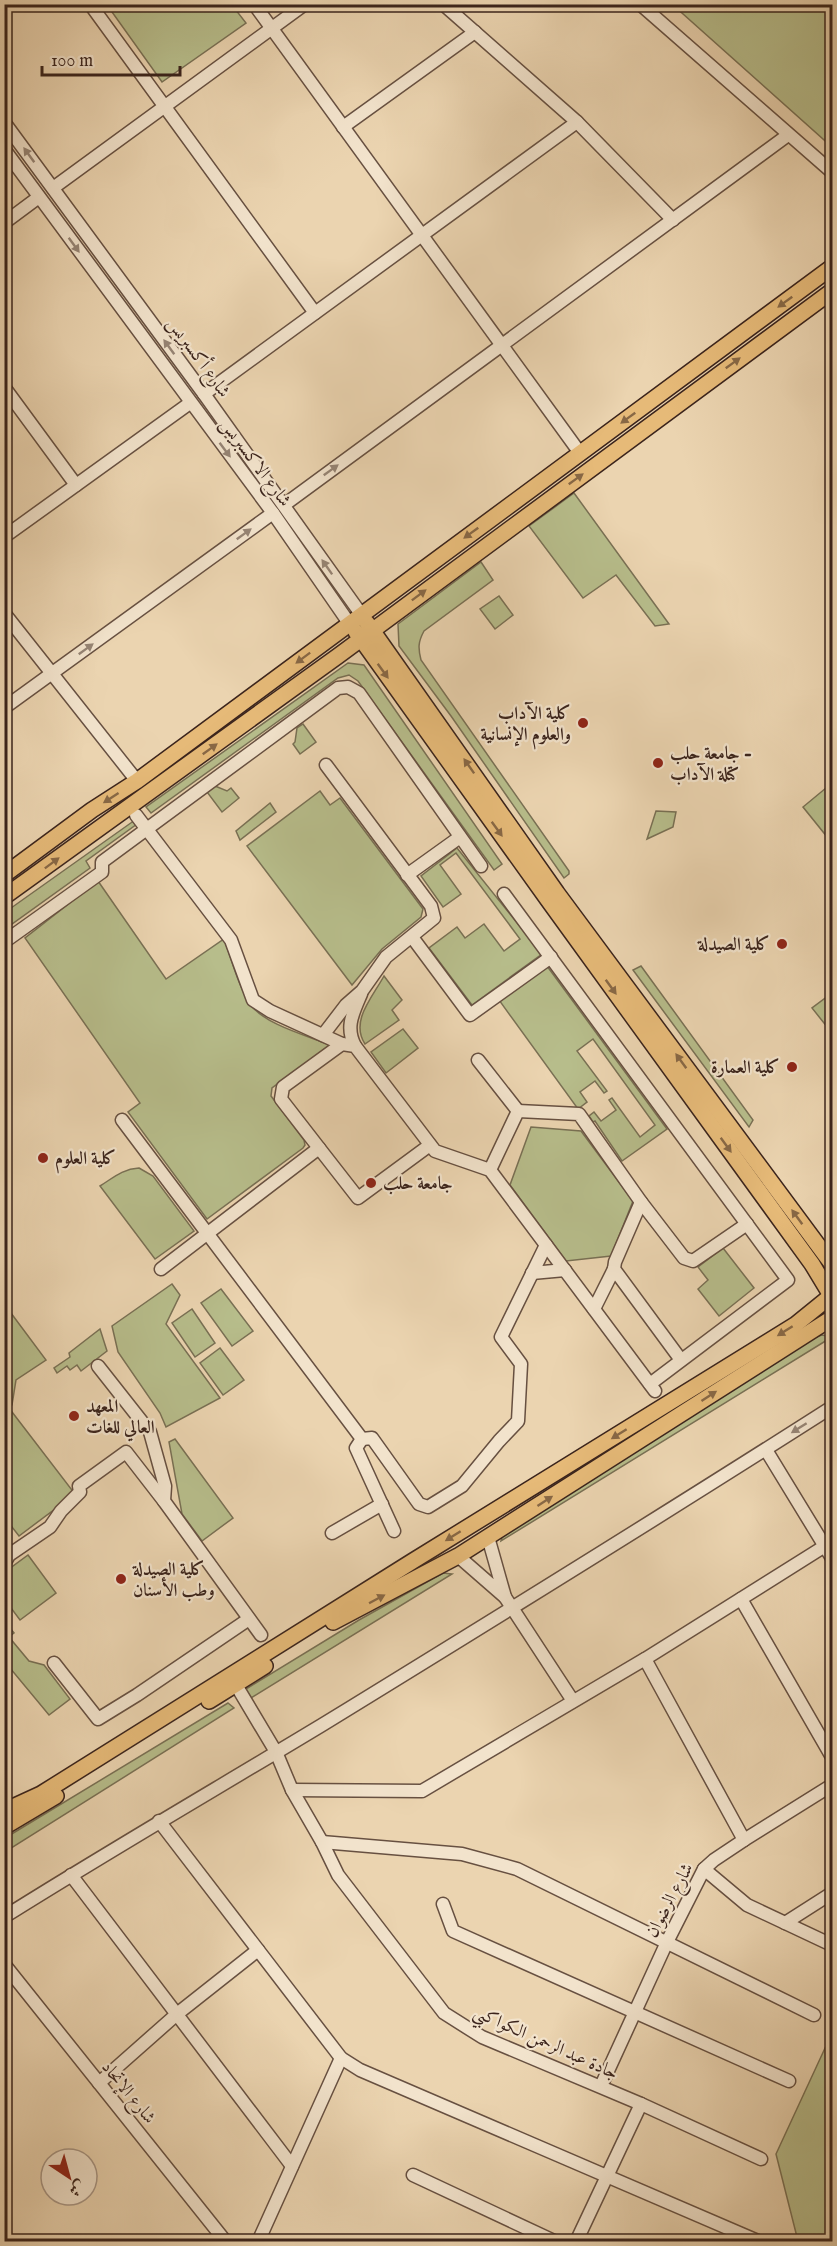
<svg xmlns="http://www.w3.org/2000/svg" width="837" height="2246" viewBox="0 0 837 2246" font-family="'IM FELL English',Amiri,serif">
<rect width="100%" height="100%" fill="#ebd4b0"/>
<filter id="stains"><feTurbulence type="fractalNoise" baseFrequency=".00333" numOctaves="4"/><feColorMatrix values="0 0 0 0 .2 0 0 0 0 .09 0 0 0 0 .02 0 0 0 .5 -.17"/></filter>
<radialGradient id="worn" r=".72"><stop offset=".6" stop-color="#630" stop-opacity="0"/><stop offset="1" stop-color="#630" stop-opacity=".3"/></radialGradient>
<g fill="#b7bd8b" stroke="#797054" stroke-width="1.5">
<path d="M107,5H232L246,23L162,82Z"/>
<path d="M673,5H832V147Z"/>
<path d="M574,493L669,624L655,626L616,575L583,598L529,526Z"/>
<path d="M481,562L493,580L424,631C418,642 418,648 421,660L569,871V874L564,878L451,716L399,646L398,624Z"/>
<path d="M499,596L513,615L495,629L480,609Z"/>
<path d="M348,663L364,665L502,864L494,870L358,681L349,675L338,678L151,813L146,807Z"/>
<path d="M303,724L316,742L300,754L293,744L295,742L297,728Z"/>
<path d="M832,783V843L803,807Z"/>
<path d="M215,786L227,791L231,788L239,798L222,812L207,792Z"/>
<path d="M320,791L330,805L340,798L423,909L421,917L382,949L352,985L247,846Z"/>
<path d="M270,803L276,812L240,840L236,831Z"/>
<path d="M656,811L676,812L673,827L647,839Z"/>
<path d="M135,820L137,824L86,861L90,868L5,929L4,913Z"/>
<path d="M457,848L542,954L472,1005L429,948L457,927L465,938L484,924L504,951L520,939L456,853L440,865L461,894L443,907L421,876Z"/>
<path d="M98,881L166,979L224,939C232,960 238,986 251,1005C264,1024 308,1036 330,1045L272,1088L271,1096L304,1140L305,1145L303,1148L207,1219L128,1112L140,1103L25,938Z"/>
<path d="M547,966L667,1129L622,1161L595,1121L593,1122L589,1116L594,1112L601,1121L616,1110L609,1100L612,1098L640,1137L655,1125L593,1039L577,1051L607,1091L604,1093L595,1081L580,1092L587,1102L578,1109L499,1000Z"/>
<path d="M641,966L753,1120L749,1127L633,970Z"/>
<path d="M384,976L402,1000L392,1010L399,1020L365,1044C350,1021 372,998 384,976Z"/>
<path d="M832,993V1033L812,1008Z"/>
<path d="M403,1029L418,1048L386,1073L371,1052Z"/>
<path d="M531,1127L581,1131L633,1201L611,1256L566,1261L510,1185Z"/>
<path d="M139,1168L153,1176L194,1231L155,1259L100,1186C113,1178 122,1169 139,1168Z"/>
<path d="M723,1248L754,1288L719,1316L698,1289L708,1280L698,1267Z"/>
<path d="M172,1284L180,1295L166,1324L220,1398L166,1427L160,1413L118,1352L112,1326Z"/>
<path d="M221,1289L253,1331L232,1346L201,1303Z"/>
<path d="M5,1305L46,1360L16,1380L12,1405L9,1408L75,1494L19,1536L5,1518Z"/>
<path d="M192,1309L215,1343L195,1357L172,1323Z"/>
<path d="M100,1329L107,1351L81,1371L77,1365L70,1370L67,1366L57,1373L54,1368L70,1357L69,1353Z"/>
<path d="M822,1335L832,1337L501,1541L502,1537L585,1478L808,1340Z"/>
<path d="M220,1348L244,1380L223,1395L200,1363Z"/>
<path d="M175,1439L233,1518L202,1541L182,1514L169,1442Z"/>
<path d="M28,1555L56,1593L20,1620L5,1600V1572Z"/>
<path d="M443,1573L452,1574L251,1698L246,1689L359,1620Z"/>
<path d="M4,1621L14,1633L9,1637L29,1661L44,1665L70,1699L49,1715L5,1662Z"/>
<path d="M228,1703L234,1708L5,1852V1838Z"/>
<path d="M832,2033V2241H798L776,2154Z"/>
</g>
<g fill="none" stroke-linecap="round" stroke-linejoin="round">
<g stroke="#675041" stroke-width="15">
<g id="minor">
<path d="M90,4L315,313"/>
<path d="M254,4L580,453"/>
<path d="M443,4L577,122L673,220"/>
<path d="M640,4L832,172"/>
<path d="M4,122L204,394L361,614"/>
<path d="M343,127L475,32"/>
<path d="M4,149L273,513L349,623"/>
<path d="M53,188L305,4"/>
<path d="M4,223L39,197"/>
<path d="M4,387L76,485"/>
<path d="M204,394L577,122"/>
<path d="M284,505L788,135"/>
<path d="M4,537L190,403"/>
<path d="M4,613L137,781"/>
<path d="M4,708L273,513"/>
<path d="M136,815L231,940L253,1000L270,1011L342,1044L355,1046L435,1151L490,1170L655,1391"/>
<path d="M407,875L460,837"/>
<path d="M504,894L788,1280L650,1384"/>
<path d="M412,937L470,1015L551,957"/>
<path d="M4,942L102,872V862L338,688L348,687L359,693L481,866"/>
<path d="M323,1035L346,1005L362,991L386,957L434,918L431,906L326,765"/>
<path d="M355,1046C345,1027 353,1013 361,994"/>
<path d="M478,1060L518,1111"/>
<path d="M122,1120L362,1439L372,1438L419,1504L428,1507L462,1486L499,1441L518,1421L521,1364L501,1337L546,1245"/>
<path d="M319,1148L358,1198L430,1145"/>
<path d="M490,1170L518,1111L579,1114L641,1202L615,1262L614,1269L681,1360"/>
<path d="M641,1202L684,1258L693,1261L747,1224"/>
<path d="M161,1269L319,1148L281,1099L283,1087L342,1044"/>
<path d="M532,1273L565,1270"/>
<path d="M594,1309L614,1269"/>
<path d="M98,1366L150,1432L165,1486L164,1501L261,1635"/>
<path d="M362,1439L356,1448L394,1531"/>
<path d="M766,1450L832,1558"/>
<path d="M332,1533L382,1504"/>
<path d="M458,1556L505,1597L488,1537"/>
<path d="M4,1564L9,1555L50,1527L61,1511L80,1492L79,1486L126,1452L164,1501"/>
<path d="M505,1597L573,1701"/>
<path d="M741,1599L832,1757"/>
<path d="M645,1659L744,1840"/>
<path d="M54,1663L98,1719L137,1695L249,1619"/>
<path d="M236,1685L276,1752L292,1790L322,1842L338,1875L444,2013L482,2037L641,2104L761,2159"/>
<path d="M292,1790L422,1791L645,1659L825,1546"/>
<path d="M159,1821L341,2058L360,2070L760,2242"/>
<path d="M322,1842L462,1854L517,1869L814,2015"/>
<path d="M704,1869L747,1905L832,1945"/>
<path d="M71,1875L292,2166"/>
<path d="M443,1904L453,1931L789,2081"/>
<path d="M4,1917C109,1851 216,1789 322,1725C493,1620 663,1515 832,1407"/>
<path d="M785,1923L832,1893"/>
<path d="M4,1964L226,2242"/>
<path d="M99,2083L177,2014L258,1950"/>
<path d="M601,2086L667,1942L704,1869L714,1860L744,1840L832,1785"/>
<path d="M413,2175L556,2242"/>
<path d="M258,2242L341,2058"/>
<path d="M576,2242L641,2104"/>
</g>
</g>
<g stroke="#3b241c" stroke-width="18">
<g id="major">
<path d="M367,623L557,893L832,1264"/>
<path d="M356,632L548,900L812,1264L832,1297"/>
<path d="M4,875L92,810L137,781L832,267"/>
<path d="M4,897L338,656L832,291"/>
<path d="M333,1622L458,1556L832,1318"/>
<path d="M209,1701L265,1666"/>
<path d="M4,1811L41,1794L413,1561L795,1325L832,1295"/>
<path d="M4,1827L56,1796"/>
</g>
</g>
<use href="#minor" stroke="#f2e3cc" stroke-width="12"/>
<use href="#major" stroke="#e6ba78" stroke-width="15"/>
</g>
<defs><path id="oneway-solid" d="M-6-.8H1V-3.2L6.5 0L1 3.2V.8H-6Z" transform="scale(1.5)"/></defs>
<g fill="#968474">
<use href="#oneway-solid" transform="translate(29 155) rotate(-126)"/>
<use href="#oneway-solid" transform="translate(74 245) rotate(54)"/>
<use href="#oneway-solid" transform="translate(169 347) rotate(-126)"/>
<use href="#oneway-solid" transform="translate(225 450) rotate(53)"/>
<use href="#oneway-solid" transform="translate(331 470) rotate(-36)"/>
<use href="#oneway-solid" transform="translate(244 534) rotate(-36)"/>
<use href="#oneway-solid" transform="translate(327 567) rotate(-125)"/>
<use href="#oneway-solid" transform="translate(86 649) rotate(-36)"/>
<use href="#oneway-solid" transform="translate(799 1428) rotate(148)"/>
</g>
<g fill="#886845">
<use href="#oneway-solid" transform="translate(785 302) rotate(144)"/>
<use href="#oneway-solid" transform="translate(733 363) rotate(-36)"/>
<use href="#oneway-solid" transform="translate(628 418) rotate(144)"/>
<use href="#oneway-solid" transform="translate(576 479) rotate(-36)"/>
<use href="#oneway-solid" transform="translate(471 533) rotate(144)"/>
<use href="#oneway-solid" transform="translate(419 595) rotate(-37)"/>
<use href="#oneway-solid" transform="translate(303 658) rotate(143)"/>
<use href="#oneway-solid" transform="translate(383 671) rotate(54)"/>
<use href="#oneway-solid" transform="translate(210 749) rotate(-36)"/>
<use href="#oneway-solid" transform="translate(469 766) rotate(-125)"/>
<use href="#oneway-solid" transform="translate(111 798) rotate(147)"/>
<use href="#oneway-solid" transform="translate(497 829) rotate(54)"/>
<use href="#oneway-solid" transform="translate(52 863) rotate(-37)"/>
<use href="#oneway-solid" transform="translate(611 987) rotate(54)"/>
<use href="#oneway-solid" transform="translate(681 1061) rotate(-126)"/>
<use href="#oneway-solid" transform="translate(726 1145) rotate(54)"/>
<use href="#oneway-solid" transform="translate(797 1217) rotate(-126)"/>
<use href="#oneway-solid" transform="translate(785 1331) rotate(148)"/>
<use href="#oneway-solid" transform="translate(709 1396) rotate(-33)"/>
<use href="#oneway-solid" transform="translate(619 1434) rotate(148)"/>
<use href="#oneway-solid" transform="translate(545 1501) rotate(-33)"/>
<use href="#oneway-solid" transform="translate(453 1536) rotate(148)"/>
<use href="#oneway-solid" transform="translate(377 1599) rotate(-28)"/>
</g>
<g fill="#8f2418" stroke="#f2e3cc" stroke-width="2">
<circle cx="583" cy="723" r="6"/>
<circle cx="658" cy="763" r="6"/>
<circle cx="782" cy="944" r="6"/>
<circle cx="792" cy="1067" r="6"/>
<circle cx="43" cy="1158" r="6"/>
<circle cx="371" cy="1183" r="6"/>
<circle cx="74" cy="1416" r="6"/>
<circle cx="121" cy="1579" r="6"/>
</g>
<g text-anchor="middle" stroke-width="4.5" stroke-linejoin="round" paint-order="stroke">
<g font-size="18" fill="#3b241c" stroke="#f2e3cc">
<text transform="translate(199 357) rotate(54)" y="6">شارع أكسبريس</text>
<text transform="translate(256 462) rotate(53)" y="6">شارع الاكسبريس</text>
<text transform="translate(669 1900) rotate(-62)" y="6">شارع الرضوان</text>
<text transform="translate(546 2042) rotate(24)" y="6">جادة عبد الرحمن الكواكبي</text>
<text transform="translate(129 2092) rotate(51)" y="6">شارع الإتحاد</text>
</g>
<g font-size="18" font-weight="bold" fill="#3b241c" stroke="#f2e3cc" text-anchor="start">
<text x="571" y="719" text-anchor="end">كلية الآداب<tspan x="571" dy="21">والعلوم الإنسانية</tspan></text>
<text x="670" y="759">جامعة حلب -<tspan x="670" dy="21">كتلة الآداب</tspan></text>
<text x="770" y="950" text-anchor="end">كلية الصيدلة</text>
<text x="780" y="1073" text-anchor="end">كلية العمارة</text>
<text x="55" y="1164">كلية العلوم</text>
<text x="383" y="1189">جامعة حلب</text>
<text x="86" y="1412">المعهد<tspan x="86" dy="21">العالي للغات</tspan></text>
<text x="133" y="1575">كلية الصيدلة<tspan x="133" dy="21">وطب الأسنان</tspan></text>
</g>
</g>
<rect width="837" height="2246" fill="none" stroke="#ebd4b0" stroke-width="24"/>
<rect x="6" y="6" width="825" height="2234" fill="none" stroke="#3b241c" stroke-width="3"/>
<rect x="12" y="12" width="813" height="2222" fill="none" stroke="#3b241c" stroke-width="1.5"/>
<g transform="translate(69 2177) rotate(144)"><circle r="28" fill="#f2e3cc" stroke="#a99786" stroke-width="1.5"/>
<path d="M0-4.5L10 22L0 15L-10 22Z" fill="#8f2418"/>
<text y="-9" font-size="16" font-weight="bold" text-anchor="middle" fill="#3b241c">ش</text>
</g>
<path d="M42 66v9h138v-9" fill="none" stroke="#3b241c" stroke-width="3"/>
<text x="51" y="66" font-size="18" fill="#3b241c" stroke="#f2e3cc" stroke-width="4.5" paint-order="stroke">100 m</text>
<rect width="100%" height="100%" filter="url(#stains)"/>
<rect width="100%" height="100%" fill="url(#worn)"/>
</svg>
